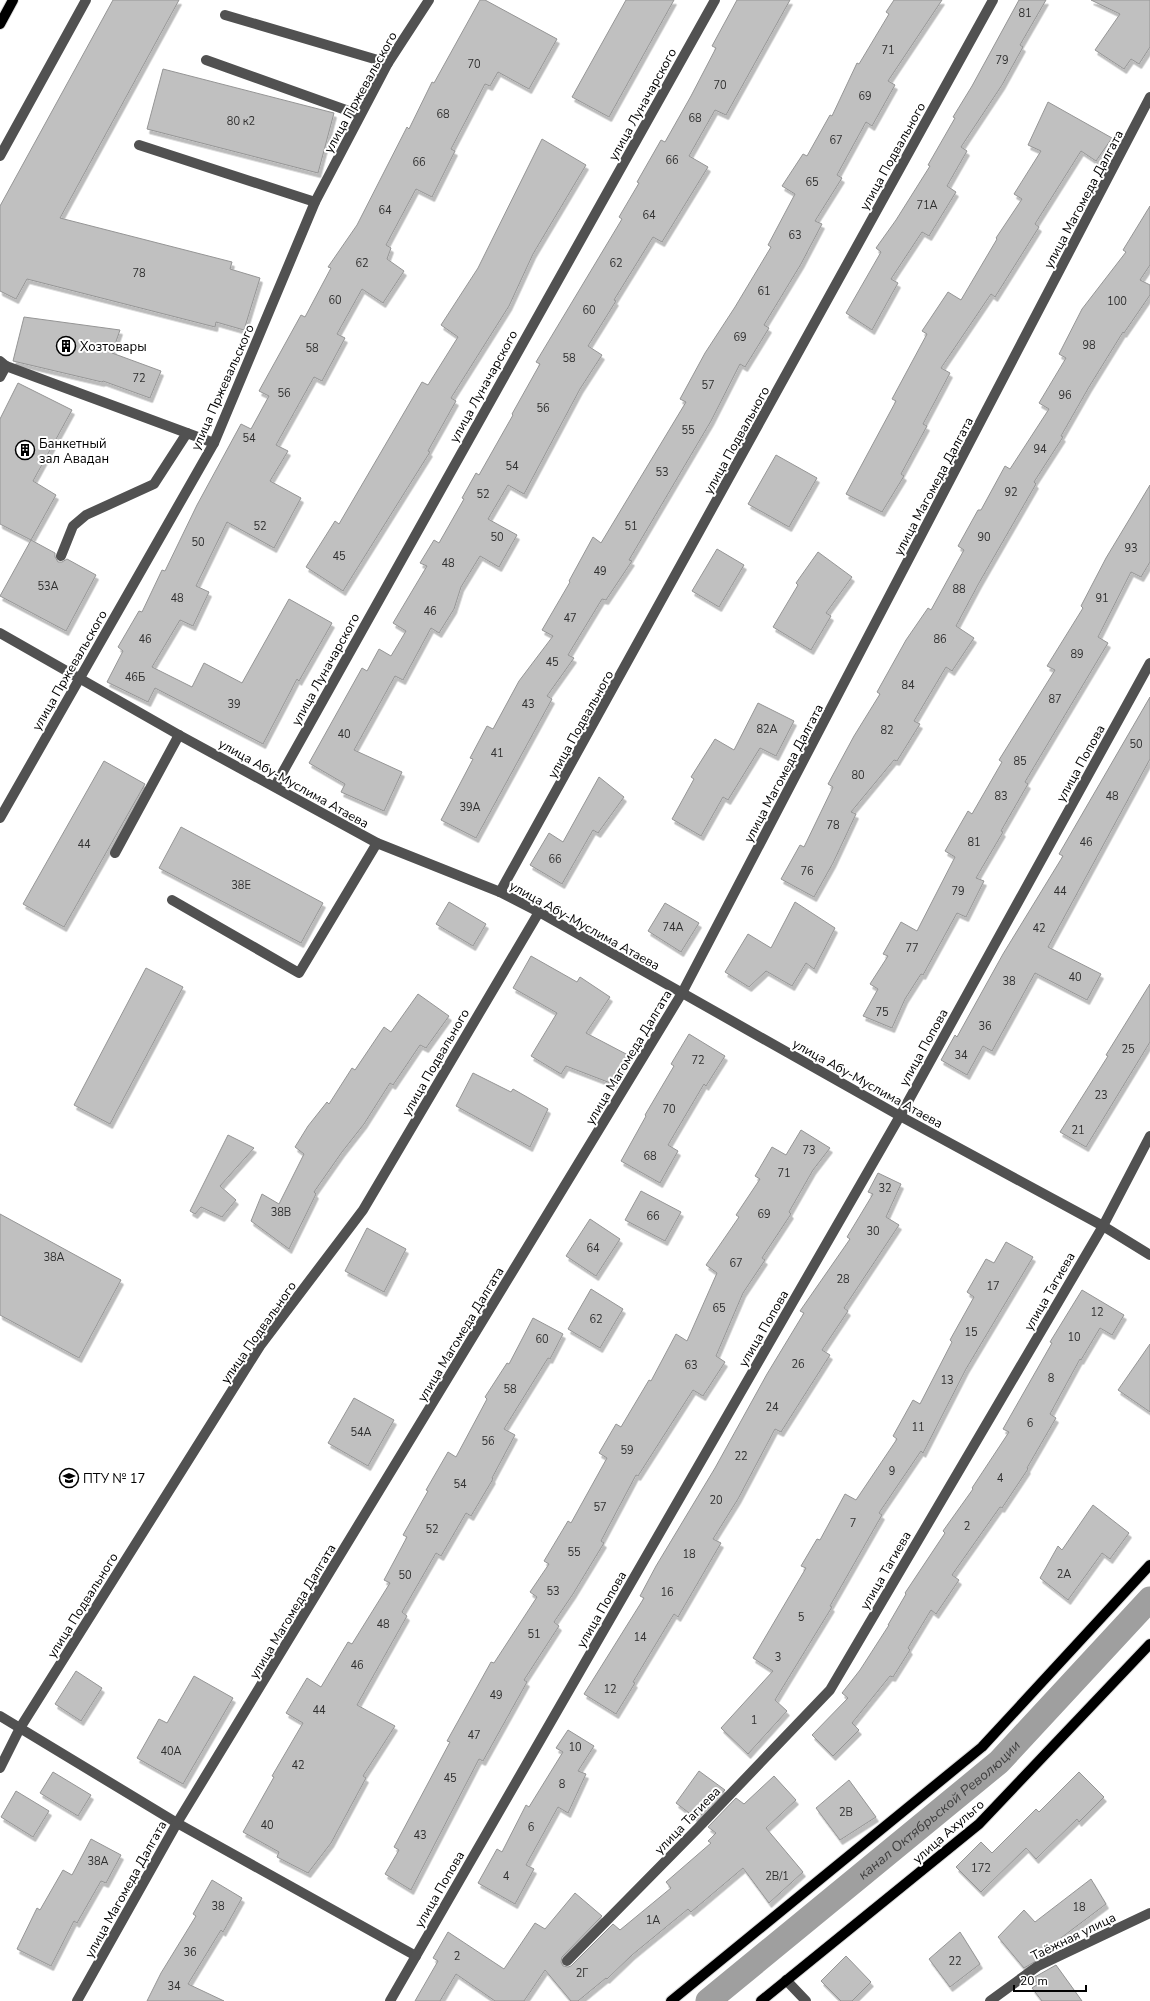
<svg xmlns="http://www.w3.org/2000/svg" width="1150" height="2001" viewBox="0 0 1150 2001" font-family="'Nunito Sans',sans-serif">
<defs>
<filter id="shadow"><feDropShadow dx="2.5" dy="4.5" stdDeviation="0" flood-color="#0004"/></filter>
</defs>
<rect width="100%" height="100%" fill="#fff"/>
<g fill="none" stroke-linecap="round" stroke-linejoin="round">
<path stroke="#9f9f9f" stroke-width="25" id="s1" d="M708,2001L999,1762L1150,1599"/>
</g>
<g fill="#c0c0c0" stroke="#959595" filter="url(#shadow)">
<path d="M113,0H179L60,218L232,262L230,269L260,278L244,330L216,322L215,327L27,279L16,299L0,291V206Z"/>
<path d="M480,0H485L557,39L529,89L498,72L490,86L485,84L451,149L455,151L432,197L416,189L386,245L391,248L387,259L404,271L383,303L362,289L337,334L345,338L322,381L314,377L276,445L288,451L270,481L301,498L274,548L227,522L196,586L209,592L193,626L180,620L152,667L192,687L204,663L242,683L289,599L332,623L299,681L297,679L263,744L155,688L148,702L107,682L123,651L118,647L139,611L142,612L162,570L165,571L197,505L241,424L251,429L269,396L259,391L301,315L305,317L331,268L328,267L357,225L407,127L409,129L432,82L434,83Z"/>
<path d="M626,0H674L609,117L572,97Z"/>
<path d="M737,0H790L726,115L715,110L689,156L708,167L662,242L653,237L614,300L616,301L588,346L602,355L580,389L524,494L508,485L488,519L517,535L499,567L480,556L461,587L454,609L439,633L431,628L403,680L395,676L354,750L402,772L384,811L341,792L345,784L309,763L362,668L367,671L379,649L391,656L406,631L393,623L427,566L420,563L434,540L439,543L464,499L462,498L476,473L479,475L513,415L512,414L540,364L536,362L622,219L619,217L639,183L637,182L661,140L665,142L691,96L716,48L712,46Z"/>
<path d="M894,0H942L888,81L895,85L872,126L866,122L837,175L842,178L815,221L822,224L801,264L764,325L769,328L745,367L740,364L711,421L629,560L632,561L606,600L602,599L568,655L574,658L547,696L552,699L476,838L441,820L473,759L470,758L487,726L493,729L519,681L553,636L542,630L570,582L569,581L593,537L601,543L686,402L680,399L705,353L735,307L771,247L768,245L795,194L782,186L803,154L807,156L830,115L832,116L857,63L859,64L889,14L886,12Z"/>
<path d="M1019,0H1046L1020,45L1023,47L1002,85L961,147L967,151L947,186L956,192L929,236L922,232L891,279L898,283L872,330L846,313L881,252L876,248L896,220L930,166L928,165L955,118L953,117L972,86Z"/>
<path d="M1091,0H1150V47L1139,64L1131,59L1124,69L1095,50L1120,14Z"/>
<path d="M163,69L334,113L318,173L147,129Z"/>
<path d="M1048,102L1112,138L1096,161L1081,151L1035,224L1039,227L995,297L991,294L941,368L950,373L923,424L927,426L901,474L904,476L882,512L846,494L896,401L892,399L927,334L922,331L948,292L961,300L997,239L996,238L1022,199L1014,194L1041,151L1028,145Z"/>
<path d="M542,139L586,165L533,254L509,306L451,398L456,401L428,451L430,452L343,591L306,567L335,521L339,524L422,382L428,385L458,337L441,325L478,268Z"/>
<path d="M1150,206V265L1140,280L1150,285V295L1124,333L1123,332L1089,387L1061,436L1063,437L1034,482L1036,484L979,583L956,626L974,638L952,671L946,667L914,721L920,724L897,761L894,760L851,812L856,814L833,863L814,897L781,879L800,845L804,847L833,787L828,784L854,736L880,694L877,692L906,640L928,608L931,610L964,550L958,546L978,510H981L1005,466L1010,469L1049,409L1039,403L1066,358L1059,354L1082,309L1126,252L1123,250Z"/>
<path d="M24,317L120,330L112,353L161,371L150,398L103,381L102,382L13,361Z"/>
<path d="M18,383L72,410L33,481L56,495L31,540L0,524V419Z"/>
<path d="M776,455L817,478L789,527L748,504Z"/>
<path d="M1150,485V562L1141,577L1131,572L1098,637L1108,643L1025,782L1028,784L1001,831L1003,832L976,878L984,881L966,917L957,913L923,975L921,974L905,999L892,1028L863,1016L878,989L870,984L888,956L883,954L901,922L917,931L955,857L945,851L968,811L972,814L1002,762L999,760L1055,670L1047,666L1083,608L1081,606L1106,558Z"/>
<path d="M31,540L55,553V557L58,562H62L67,559L96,575L66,631L0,596Z"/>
<path d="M717,549L744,565L719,607L692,591Z"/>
<path d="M818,552L852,577L826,613L831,616L811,650L773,627L798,585L796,583Z"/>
<path d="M1150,697V759L1048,947L1101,974L1087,1000L1035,973L992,1051L983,1046L967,1075L941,1060L955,1035L957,1037L1003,954L1063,856L1059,854Z"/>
<path d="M758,703L794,721L776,756L760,748L728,800L723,797L701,836L672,819L694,779L691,777L715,739L734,750Z"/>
<path d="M104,761L145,784L64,927L23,904Z"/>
<path d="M599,777L624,797L598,833L593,830L562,884L530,865L549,833L563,842Z"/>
<path d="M181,827L323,903L301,943L159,868Z"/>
<path d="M449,902L486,924L473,946L436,924Z"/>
<path d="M795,902L835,928L814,969L806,963L792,986L766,971L749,987L725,972L748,934L771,948Z"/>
<path d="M665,903L699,923L681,952L648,931Z"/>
<path d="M531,956L577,982L580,977L610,997L586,1033L628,1055L613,1084L566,1066L561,1074L531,1056L557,1013L513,988Z"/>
<path d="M146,968L183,987L110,1124L74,1105Z"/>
<path d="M1150,984V1042L1086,1147L1060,1132L1108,1056L1106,1055Z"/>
<path d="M418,994L449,1016L426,1048L420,1045L393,1085L390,1083L364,1124L342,1152L314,1192L316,1194L289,1249L251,1221L262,1194L279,1204L304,1154L295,1147L308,1126L327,1102L329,1104L352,1068L355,1070L384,1027L391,1032Z"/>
<path d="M689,1034L725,1056L706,1086L704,1084L668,1145L678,1151L660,1183L621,1161L646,1116L645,1115L674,1066L671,1064Z"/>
<path d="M473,1073L511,1092L513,1089L548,1109L530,1147L456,1106Z"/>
<path d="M801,1130L830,1148L813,1170L789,1212L791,1214L762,1258L765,1260L743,1293L716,1356L725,1362L703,1396L693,1390L638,1476L636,1475L601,1541L604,1543L573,1594L554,1622L559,1626L524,1680L527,1682L483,1761L479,1759L411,1890L385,1874L399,1850L394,1847L450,1742L447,1741L491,1662L494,1663L537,1597L530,1592L549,1564L544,1561L568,1521L571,1523L607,1458L599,1453L616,1424L621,1427L649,1380L651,1381L676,1334L687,1341L717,1273L706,1265L739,1217L736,1215L760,1179L755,1176L772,1147L786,1155Z"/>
<path d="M228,1135L254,1148L220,1186L236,1200L222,1217L201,1207L195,1214L190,1211Z"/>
<path d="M878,1173L901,1184L886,1217L899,1225L844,1308L848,1311L822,1350L830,1355L781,1432L775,1429L738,1499L713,1539L721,1543L678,1617L674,1614L633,1682L635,1683L616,1714L584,1694L644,1598L640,1596L656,1566L715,1468L767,1374L804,1313L800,1311L850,1239L847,1237L873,1194L868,1192Z"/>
<path d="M641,1191L681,1212L665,1241L625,1220Z"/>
<path d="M0,1214L121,1280L79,1358L0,1315Z"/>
<path d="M590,1219L620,1239L596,1276L566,1256Z"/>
<path d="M367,1228L406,1249L384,1292L345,1271Z"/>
<path d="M1006,1242L1033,1257L966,1369L923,1453L921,1451L879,1513L882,1515L830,1606L832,1607L775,1700L787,1711L748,1754L721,1728L773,1671L753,1658L806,1568L801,1566L817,1539L820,1540L845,1494L856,1500L897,1439L893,1436L913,1400L920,1404L952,1342L950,1340L974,1297L967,1292L986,1259L994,1263Z"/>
<path d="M591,1289L623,1309L600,1348L568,1329Z"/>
<path d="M1082,1290L1124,1315L1112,1335L1100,1328L1081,1360L1080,1359L1050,1414L1056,1418L1027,1468L1028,1469L1002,1508L1000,1507L952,1575L959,1580L936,1614L931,1610L908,1648L910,1650L893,1677L890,1676L852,1723L859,1730L833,1756L812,1735L848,1698L842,1693L860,1670L889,1625H888L906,1594L905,1593L945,1533L943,1531L973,1489L972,1488L1009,1432L1003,1429L1052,1343L1050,1342Z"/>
<path d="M533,1318L563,1334L550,1359L548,1358L504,1429L515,1435L492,1478L493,1479L471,1516L466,1513L441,1556L436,1553L402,1612L407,1616L357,1705L395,1726L363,1776L366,1778L331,1843L308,1873L277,1857L279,1852L243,1832L274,1777L272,1776L303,1723L286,1713L307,1678L321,1687L348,1642L352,1644L390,1583L384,1580L407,1537L403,1535L428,1491L426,1490L448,1452L456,1457L487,1399L485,1397L507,1363L509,1364Z"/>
<path d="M1150,1344V1412L1118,1390Z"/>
<path d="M354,1398L394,1420L368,1466L328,1443Z"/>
<path d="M1093,1505L1129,1533L1110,1559L1102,1553L1068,1600L1040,1578L1058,1546L1062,1550Z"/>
<path d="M76,1671L102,1688L81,1721L55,1704Z"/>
<path d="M194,1676L233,1698L183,1784L137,1758L159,1719L167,1723Z"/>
<path d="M568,1730L594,1746L578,1771L586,1774L568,1813L558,1807L526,1865L534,1869L515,1904L478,1883L497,1849L502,1852L526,1805L529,1807L563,1752L556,1748Z"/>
<path d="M699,1771L725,1790L697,1819L676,1803Z"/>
<path d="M53,1772L91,1795L78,1816L40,1793Z"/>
<path d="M1079,1772L1104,1797L1079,1822L1077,1819L1036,1859L1026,1848L981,1892L956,1867L981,1842L992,1853L1036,1809L1039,1812Z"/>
<path d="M774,1776L796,1800L766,1828L803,1872L769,1903L743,1868L691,1912L688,1909L632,1955L607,1979L606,1978L578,2001H571L545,1970L524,2001H495L456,1974L440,2001H415L438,1961L433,1958L448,1932L504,1969L535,1923L545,1929L575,1893L602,1916L562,1957L561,1962L563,1966L568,1967L571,1966L613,1924L620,1930L671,1888L666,1882L711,1843L708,1841L716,1833L708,1827L736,1798L744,1804Z"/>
<path d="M849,1780L876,1817L840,1840L816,1808Z"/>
<path d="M16,1791L49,1811L33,1837L1,1817Z"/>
<path d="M91,1839L121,1855L106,1883L101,1881L77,1923L74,1921L51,1966L17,1949L37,1908L40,1910L63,1870L72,1875Z"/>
<path d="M1091,1879L1106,1904L1045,1950L1048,1954L1024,1968L998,1937L1024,1910L1035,1922Z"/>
<path d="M212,1880L242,1898L223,1932L221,1930L188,1984L224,2001H147L161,1973L196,1916L193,1914Z"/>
<path d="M960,1932L980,1964L950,1987L929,1959Z"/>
<path d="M846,1956L871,1982L852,2001H841L821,1981Z"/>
<path d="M1056,1965L1082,2001H1042L1032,1988L1038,1984L1033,1978Z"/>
</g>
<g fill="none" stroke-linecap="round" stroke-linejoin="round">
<g stroke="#dbdbdb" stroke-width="12">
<g id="major">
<path d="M0,24L13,0"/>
<path d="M671,2001L982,1747L1150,1565"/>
<path d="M761,2001L979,1824L1150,1644"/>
</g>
</g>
<g stroke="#515151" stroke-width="10">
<path d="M225,15L388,63"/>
<path d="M206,60L360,115"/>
<path d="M139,145L315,202"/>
<path d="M0,156L86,0"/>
<path d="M0,361L6,366L214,443"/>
<path d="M0,377L6,366"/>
<path d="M61,556L73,526L86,515L154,484L187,433"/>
<path d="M0,633L179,735L377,843L500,892L539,912L900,1116L1103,1226L1150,1255"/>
<path d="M275,786L715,0"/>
<path d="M0,818L214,443L315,202L388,63L429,0"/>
<path d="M115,853L179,735"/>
<path d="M500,892L993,0"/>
<path d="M172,900L299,973L377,843"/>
<path d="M0,1716L177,1823L416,1956"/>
<path d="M0,1768L20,1728L260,1346L363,1210L539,912"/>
<path d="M567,1961L698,1828L830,1690L1103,1226L1150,1136"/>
<path d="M786,1980L806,2001"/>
<path d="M77,2001L177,1823L682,993L1150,97"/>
<path d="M390,2001L900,1116L1150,663"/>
<path d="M990,2001L1038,1966L1150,1913"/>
</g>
<use href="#major" stroke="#000" stroke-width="10"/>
</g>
<defs>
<g id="building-ring" transform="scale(1)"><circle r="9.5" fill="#fff" stroke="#000" stroke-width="1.5"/><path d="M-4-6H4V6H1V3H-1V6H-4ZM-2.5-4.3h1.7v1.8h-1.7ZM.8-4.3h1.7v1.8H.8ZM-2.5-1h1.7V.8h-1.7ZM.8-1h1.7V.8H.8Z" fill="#000"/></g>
<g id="university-ring" transform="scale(1)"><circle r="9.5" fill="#fff" stroke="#000" stroke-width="1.5"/><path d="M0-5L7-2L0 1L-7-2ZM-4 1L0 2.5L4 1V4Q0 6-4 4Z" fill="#000"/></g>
</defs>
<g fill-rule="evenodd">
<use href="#building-ring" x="66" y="346"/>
<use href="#building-ring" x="25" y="450"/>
<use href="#university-ring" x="69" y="1478"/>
</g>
<g text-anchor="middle" stroke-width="4" stroke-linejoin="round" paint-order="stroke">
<g font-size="11" fill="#303030">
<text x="1025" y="17">81</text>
<text x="888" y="54">71</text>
<text x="1002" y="64">79</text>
<text x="474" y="68">70</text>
<text x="720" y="89">70</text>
<text x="865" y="100">69</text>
<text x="443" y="118">68</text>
<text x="695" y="122">68</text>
<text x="241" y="125">80 к2</text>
<text x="836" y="144">67</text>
<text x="672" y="164">66</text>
<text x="419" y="166">66</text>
<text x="812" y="186">65</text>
<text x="927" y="209">71А</text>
<text x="385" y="214">64</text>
<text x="649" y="219">64</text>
<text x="795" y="239">63</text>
<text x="362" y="267">62</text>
<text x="616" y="267">62</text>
<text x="139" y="277">78</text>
<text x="764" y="295">61</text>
<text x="335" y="304">60</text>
<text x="1117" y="305">100</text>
<text x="589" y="314">60</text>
<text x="740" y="341">69</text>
<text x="1089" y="349">98</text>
<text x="312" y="352">58</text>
<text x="569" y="362">58</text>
<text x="139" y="382">72</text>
<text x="708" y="389">57</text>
<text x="284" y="397">56</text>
<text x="1065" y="399">96</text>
<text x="543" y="412">56</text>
<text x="688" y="434">55</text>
<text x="249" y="442">54</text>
<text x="1040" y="453">94</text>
<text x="512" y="470">54</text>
<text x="662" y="476">53</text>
<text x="1011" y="496">92</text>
<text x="483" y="498">52</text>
<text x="260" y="530">52</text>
<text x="631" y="530">51</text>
<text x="497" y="541">50</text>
<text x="984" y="541">90</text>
<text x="198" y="546">50</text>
<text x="1131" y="552">93</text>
<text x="339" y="560">45</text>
<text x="448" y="567">48</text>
<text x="600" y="575">49</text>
<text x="48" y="590">53А</text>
<text x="959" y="593">88</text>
<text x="177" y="602">48</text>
<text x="1102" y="602">91</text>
<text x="430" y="615">46</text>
<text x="570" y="622">47</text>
<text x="145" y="643">46</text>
<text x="940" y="643">86</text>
<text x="1077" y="658">89</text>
<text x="552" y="666">45</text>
<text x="135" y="681">46Б</text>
<text x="908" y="689">84</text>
<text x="1055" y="703">87</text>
<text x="234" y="708">39</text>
<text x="528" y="708">43</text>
<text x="767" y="733">82А</text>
<text x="887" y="734">82</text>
<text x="344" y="738">40</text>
<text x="1136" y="748">50</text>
<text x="497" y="757">41</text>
<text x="1020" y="765">85</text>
<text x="858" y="779">80</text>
<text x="1001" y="800">83</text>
<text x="1112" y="800">48</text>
<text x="470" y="811">39А</text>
<text x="833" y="829">78</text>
<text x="974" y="846">81</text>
<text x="1086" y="846">46</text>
<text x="84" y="848">44</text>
<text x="555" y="863">66</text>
<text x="807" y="875">76</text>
<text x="241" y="889">38Е</text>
<text x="958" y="895">79</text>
<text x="1060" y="895">44</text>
<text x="673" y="931">74А</text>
<text x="1039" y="932">42</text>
<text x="912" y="952">77</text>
<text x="1075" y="981">40</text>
<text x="1009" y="985">38</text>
<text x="882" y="1016">75</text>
<text x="985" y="1030">36</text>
<text x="1128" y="1053">25</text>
<text x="961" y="1059">34</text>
<text x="698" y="1064">72</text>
<text x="1101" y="1099">23</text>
<text x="669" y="1113">70</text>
<text x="1078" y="1134">21</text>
<text x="809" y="1154">73</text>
<text x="650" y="1160">68</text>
<text x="784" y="1177">71</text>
<text x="885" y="1192">32</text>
<text x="281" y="1216">38В</text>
<text x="764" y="1218">69</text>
<text x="653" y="1220">66</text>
<text x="873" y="1235">30</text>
<text x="593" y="1252">64</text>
<text x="54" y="1261">38А</text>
<text x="736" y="1267">67</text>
<text x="843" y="1283">28</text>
<text x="993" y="1290">17</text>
<text x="719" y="1312">65</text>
<text x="1097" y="1316">12</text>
<text x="596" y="1323">62</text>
<text x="971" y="1336">15</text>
<text x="1074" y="1341">10</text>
<text x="542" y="1343">60</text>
<text x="798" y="1368">26</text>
<text x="691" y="1369">63</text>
<text x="1051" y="1382">8</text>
<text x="947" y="1384">13</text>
<text x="510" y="1393">58</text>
<text x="772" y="1411">24</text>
<text x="1030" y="1427">6</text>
<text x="918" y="1431">11</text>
<text x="361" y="1436">54А</text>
<text x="488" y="1445">56</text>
<text x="627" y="1454">59</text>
<text x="741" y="1460">22</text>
<text x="892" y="1475">9</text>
<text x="1000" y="1482">4</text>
<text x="460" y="1488">54</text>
<text x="716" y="1504">20</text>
<text x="600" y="1511">57</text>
<text x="853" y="1527">7</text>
<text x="967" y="1530">2</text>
<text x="432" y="1533">52</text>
<text x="574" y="1556">55</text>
<text x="689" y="1558">18</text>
<text x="1064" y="1578">2А</text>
<text x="405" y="1579">50</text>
<text x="553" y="1595">53</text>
<text x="667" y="1596">16</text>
<text x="801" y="1621">5</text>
<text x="383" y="1628">48</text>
<text x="534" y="1638">51</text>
<text x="640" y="1641">14</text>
<text x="778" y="1661">3</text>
<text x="357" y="1669">46</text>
<text x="610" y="1693">12</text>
<text x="496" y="1699">49</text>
<text x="319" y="1714">44</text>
<text x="754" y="1724">1</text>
<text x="474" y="1739">47</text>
<text x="575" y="1751">10</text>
<text x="171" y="1755">40А</text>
<text x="298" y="1769">42</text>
<text x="450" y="1782">45</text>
<text x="562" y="1788">8</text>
<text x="846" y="1816">2В</text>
<text x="267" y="1829">40</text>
<text x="531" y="1831">6</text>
<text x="420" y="1839">43</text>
<text x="98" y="1865">38А</text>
<text x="981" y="1872">172</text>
<text x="506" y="1880">4</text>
<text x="777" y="1880">2В/1</text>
<text x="218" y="1910">38</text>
<text x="1079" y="1911">18</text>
<text x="653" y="1924">1А</text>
<text x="190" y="1956">36</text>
<text x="457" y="1960">2</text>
<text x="955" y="1965">22</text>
<text x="582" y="1977">2Г</text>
<text x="174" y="1990">34</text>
</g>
<g font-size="13" fill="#000" stroke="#fff">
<text transform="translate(360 92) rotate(-61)" y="5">улица Пржевальского</text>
<text transform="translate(642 104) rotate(-61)" y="5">улица Луначарского</text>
<text transform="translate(892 156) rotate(-61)" y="5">улица Подвального</text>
<text transform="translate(1083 199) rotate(-62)" y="5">улица Магомеда Далгата</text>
<text transform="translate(483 386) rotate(-61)" y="5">улица Луначарского</text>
<text transform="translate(222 387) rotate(-66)" y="5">улица Пржевальского</text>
<text transform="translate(736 440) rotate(-61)" y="5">улица Подвального</text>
<text transform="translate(933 486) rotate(-62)" y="5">улица Магомеда Далгата</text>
<text transform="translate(325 669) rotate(-61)" y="5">улица Луначарского</text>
<text transform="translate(69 670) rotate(-60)" y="5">улица Пржевальского</text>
<text transform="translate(580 724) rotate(-61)" y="5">улица Подвального</text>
<text transform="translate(1080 763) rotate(-61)" y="5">улица Попова</text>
<text transform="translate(783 773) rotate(-62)" y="5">улица Магомеда Далгата</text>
<text transform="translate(294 783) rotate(29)" y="5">улица Абу-Муслима Атаева</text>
<text transform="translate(585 925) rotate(29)" y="5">улица Абу-Муслима Атаева</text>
<text transform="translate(923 1047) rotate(-61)" y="5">улица Попова</text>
<text transform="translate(628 1057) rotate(-59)" y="5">улица Магомеда Далгата</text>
<text transform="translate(435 1062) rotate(-60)" y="5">улица Подвального</text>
<text transform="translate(868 1083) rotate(29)" y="5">улица Абу-Муслима Атаева</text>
<text transform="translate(1049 1291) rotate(-60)" y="5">улица Тагиева</text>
<text transform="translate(763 1328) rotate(-60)" y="5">улица Попова</text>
<text transform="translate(258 1332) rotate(-55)" y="5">улица Подвального</text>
<text transform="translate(460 1334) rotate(-59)" y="5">улица Магомеда Далгата</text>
<text transform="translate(885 1570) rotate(-60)" y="5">улица Тагиева</text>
<text transform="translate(82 1605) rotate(-58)" y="5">улица Подвального</text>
<text transform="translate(601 1609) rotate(-60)" y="5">улица Попова</text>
<text transform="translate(292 1611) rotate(-59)" y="5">улица Магомеда Далгата</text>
<text transform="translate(687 1820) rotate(-46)" y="5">улица Тагиева</text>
<text transform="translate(948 1831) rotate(-41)" y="5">улица Ахульго</text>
<text transform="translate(125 1889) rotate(-61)" y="5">улица Магомеда Далгата</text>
<text transform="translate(439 1889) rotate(-60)" y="5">улица Попова</text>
<text transform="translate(1073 1936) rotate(-26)" y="5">Таёжная улица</text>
</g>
<g font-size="13" fill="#000" stroke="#fff" text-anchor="start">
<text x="80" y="351">Хозтовары</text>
<text x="39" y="448">Банкетный<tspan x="39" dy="15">зал Авадан</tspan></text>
<text x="83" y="1483">ПТУ № 17</text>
</g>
<g font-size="14" font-style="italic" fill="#404040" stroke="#fff">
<text dy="5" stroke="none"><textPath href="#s1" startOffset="300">канал Октябрьской Революции</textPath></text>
</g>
</g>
<path d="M1014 1985v6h72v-6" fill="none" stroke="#000000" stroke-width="2"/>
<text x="1020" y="1985" font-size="12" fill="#000000" stroke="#ffffff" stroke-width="3" paint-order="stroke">20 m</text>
</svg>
